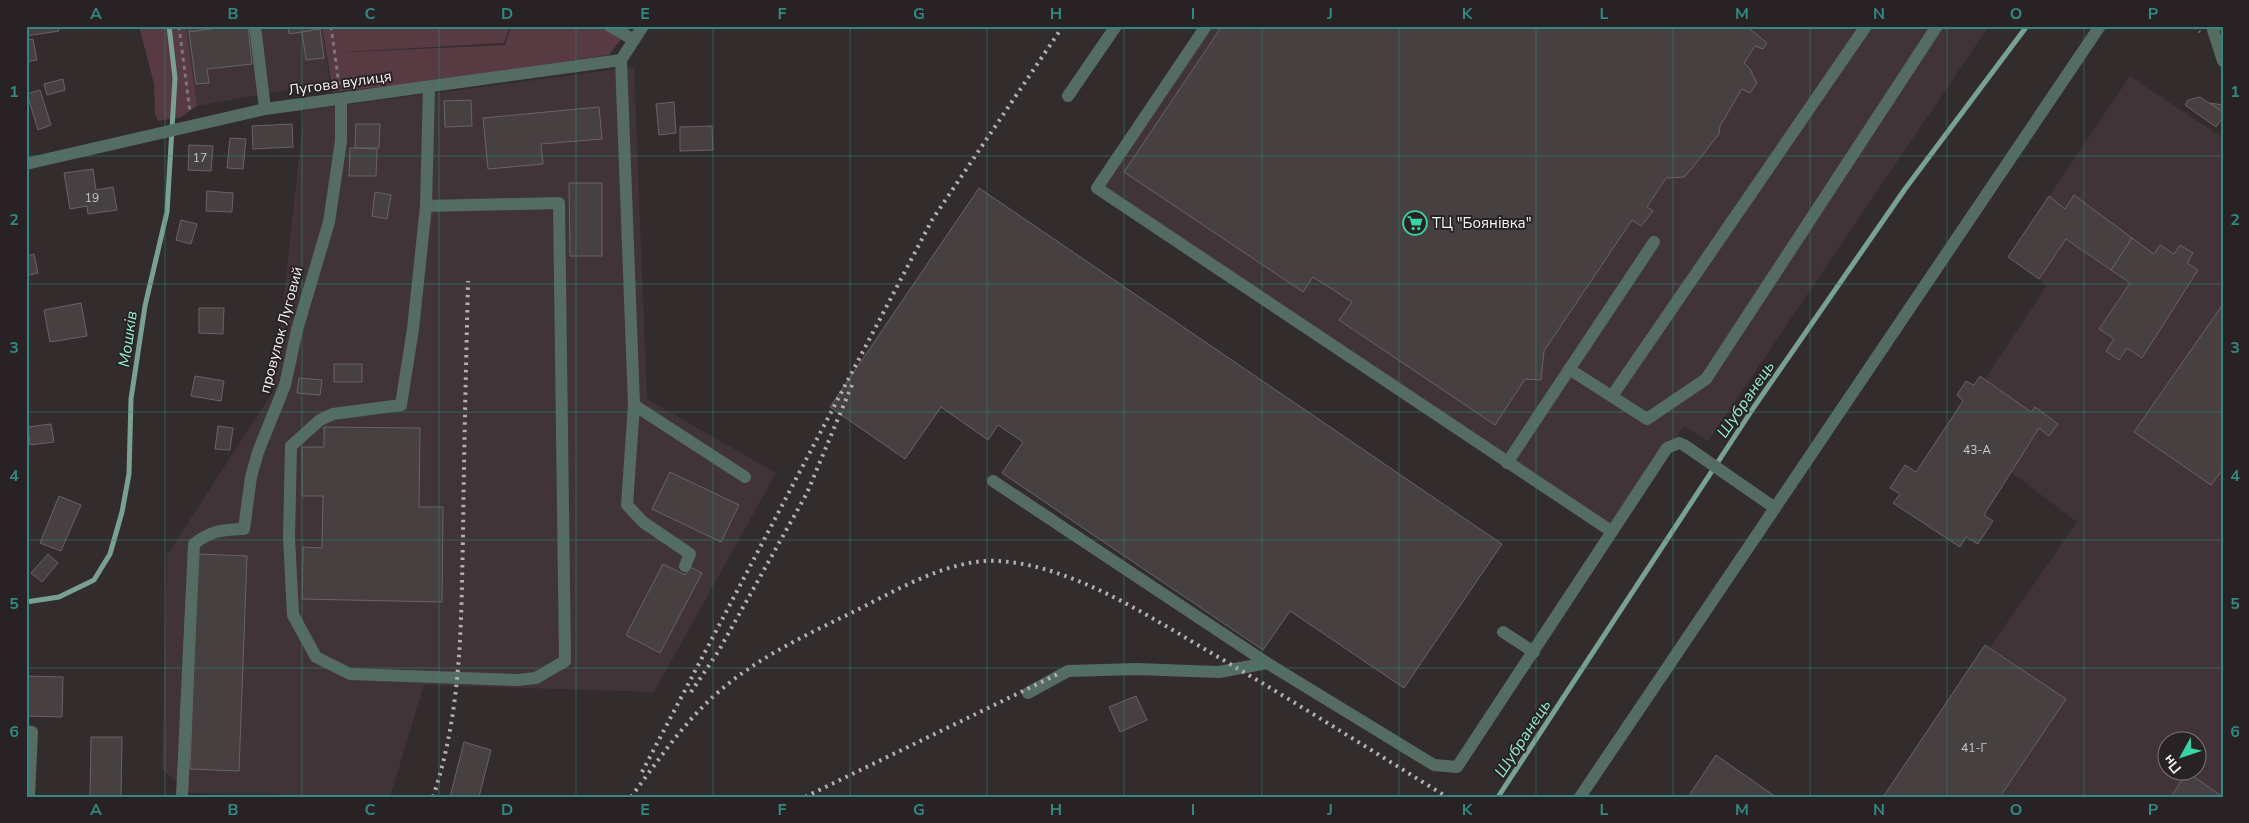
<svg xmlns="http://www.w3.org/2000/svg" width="2249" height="823" viewBox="0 0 2249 823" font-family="'Nunito Sans',sans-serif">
<rect width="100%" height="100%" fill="#322c2d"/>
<g fill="#413438" fill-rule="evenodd">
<path d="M186,26H322L330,83L197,106Z"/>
<path d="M1206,26H1989L1708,441L1684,426L1611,531L1097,188Z"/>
<path d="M634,67L647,399L776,473L654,692L424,685L390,797H279L276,794L190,793L162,769L167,555L274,390L304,110Z"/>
<path d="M2130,76L2223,138V797H2001L2066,699L1990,647L2077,522L2011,472L2039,428L2049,436L2057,424L2035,407L2031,412L1985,379L2042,293L2046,286L2039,279L2066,239L2129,283L2099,329L2114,339L2106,351L2119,360L2127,348L2142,358L2197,270L2187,263L2193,253L2180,245L2174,254L2160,245L2154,254L2074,196L2065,209L2049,196ZM2166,740H2196V770H2166Z"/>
</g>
<g fill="#573a42">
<path d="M139,26H186L197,106L181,117L158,121L155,113L154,84Z"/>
<path d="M322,26H510L504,43L329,53L505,45L511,26H601L622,38L609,55L428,82L333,92Z"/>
</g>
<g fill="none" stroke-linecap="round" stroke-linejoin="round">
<g stroke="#79a192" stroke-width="5">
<path d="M26,602L59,597L94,580L110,554L122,512L129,474L131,399L145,306L167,212L175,78L169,26"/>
<path d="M1498,797L1754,407L1905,189L2027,26"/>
</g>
</g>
<g fill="#464041" stroke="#6a6365">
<path d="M26,26H58L59,31L26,36Z"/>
<path d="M189,26H231L189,32Z"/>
<path d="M231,26H248L252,64L207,69L209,83L196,84L189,32Z"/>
<path d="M288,26H319L320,29L289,34Z"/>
<path d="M1222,26H1746L1767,43L1763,49L1755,46L1744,63L1750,69L1757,83L1750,93L1742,89L1720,126L1719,134L1693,167L1684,177L1666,178L1647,207L1653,211L1641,226L1632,220L1544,351L1541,380L1525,379L1495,425L1339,320L1352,302L1313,277L1303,292L1124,172Z"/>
<path d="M320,29L324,58L306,60L302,32Z"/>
<path d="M33,39L37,60L26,62V40Z"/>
<path d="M63,79L65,90L47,95L44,84Z"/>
<path d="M40,90L51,125L38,130L27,94Z"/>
<path d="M2200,97L2223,112V117L2216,127L2185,105L2188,100Z"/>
<path d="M471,100L472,126L445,127L444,101Z"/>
<path d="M674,102L676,133L659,135L656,104Z"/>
<path d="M2210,103L2223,105V112Z"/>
<path d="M599,107L602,139L541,144L543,164L488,169L483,118Z"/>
<path d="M292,124L293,147L253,149L252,126Z"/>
<path d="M356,124H380L379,148H355Z"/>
<path d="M712,126L713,150L680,151V127Z"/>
<path d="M230,138L246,139L243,169L227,168Z"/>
<path d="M189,145L213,146L211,171L188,170Z"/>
<path d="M350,148L377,149L376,176H349Z"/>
<path d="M93,169L96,190L113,187L117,210L88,214L87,206L70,209L64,173Z"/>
<path d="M569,183H602V256H570Z"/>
<path d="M979,188L1502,544L1404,688L1290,611L1263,650L1002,473L1023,442L998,425L988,440L941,407L905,459L830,407Z"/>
<path d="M207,191L233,193L232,212L206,211Z"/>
<path d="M375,192L391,195L387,219L372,216Z"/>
<path d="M2074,195L2132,238L2111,270L2066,239L2039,279L2008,257L2049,196L2065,209Z"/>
<path d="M181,220L197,224L191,244L176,240Z"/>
<path d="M2132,238L2154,254L2160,245L2174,254L2180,245L2193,253L2187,263L2198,270L2142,358L2127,348L2119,360L2106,351L2114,339L2099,329L2130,283L2111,270Z"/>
<path d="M34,254L38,273L26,276V256Z"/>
<path d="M81,303L87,336L50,342L44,310Z"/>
<path d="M2223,304V469L2211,485L2134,432Z"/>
<path d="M199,308H224L223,334L199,333Z"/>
<rect x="334" y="364" width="28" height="18"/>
<path d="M195,376L224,381L221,401L191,396Z"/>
<path d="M1980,376L2031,412L2035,407L2058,424L2049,436L2039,428L1984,515L1993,521L1978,544L1966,537L1960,547L1893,503L1900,494L1890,488L1905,465L1916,472L1963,401L1957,395L1966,381L1974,385Z"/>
<path d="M299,378L322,380L320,395L297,393Z"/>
<path d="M51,424L54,442L30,445L28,427Z"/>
<path d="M218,426L233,428L230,450L215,449Z"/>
<path d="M324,427L420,428L419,507H443L442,602L302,599L303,547L322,548L323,496H302V447H324Z"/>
<path d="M670,472L739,505L721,542L652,509Z"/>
<path d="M59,496L81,505L61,551L40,543Z"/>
<path d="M48,554L58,563L42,582L31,573Z"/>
<path d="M198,554L247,556L239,771L190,769Z"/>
<path d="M663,564L685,575L690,567L702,573L660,653L626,635Z"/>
<path d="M1985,645L2066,699L2000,797H1883Z"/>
<path d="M26,676L63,677L62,717L26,716Z"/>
<path d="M1136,696L1147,720L1120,732L1109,707Z"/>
<path d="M91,737H122L121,797H90Z"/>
<path d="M464,742L491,750L479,797H450Z"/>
<path d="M1716,755L1776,797H1688Z"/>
<path d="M2187,772L2223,797H2171Z"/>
</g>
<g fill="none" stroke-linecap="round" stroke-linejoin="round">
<g stroke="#7c7778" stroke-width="3" stroke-dasharray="4 4" stroke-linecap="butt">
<path d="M179,26L190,112"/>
<path d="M331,26L339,85"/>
<path d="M2193,26L2200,32"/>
</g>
<g stroke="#556c63" stroke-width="12">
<path d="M255,26L265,109"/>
<path d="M610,26L634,40"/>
<path d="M1206,26L1097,188L1611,531"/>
<path d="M2216,26L2213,30L2223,61"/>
<path d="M621,60L634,405"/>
<path d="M1068,96L1116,26"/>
<path d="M26,164L265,109L621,60L643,26"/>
<path d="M426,206L559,203L565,661L536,678L518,680L350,674L316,657L293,615L289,537L291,446L320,420L333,414L401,405L413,329L426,206L429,87"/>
<path d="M1569,369L1647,419L1706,379L1937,26"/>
<path d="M1612,396L1866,26"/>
<path d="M1507,463L1654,242"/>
<path d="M993,481L1267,663L1434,765L1457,767L1667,448L1679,443L1684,445L1775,508"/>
<path d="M685,566L690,554L643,522L627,505L634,405L745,477"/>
<path d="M1503,632L1534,652"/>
<path d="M1028,693L1068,671L1137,669L1219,672L1267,663"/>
<path d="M26,731L32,732L29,797"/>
<path d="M182,797L194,544C212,530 222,530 244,529L251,477L258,452L285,385L297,330L329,222L341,141V99"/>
<path d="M1580,797L2100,26"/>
</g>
<g stroke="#b4b0b1" stroke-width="4" stroke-dasharray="2.5 5" stroke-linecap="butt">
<path d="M691,692L718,652L807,493L852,385"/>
<path d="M642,772L932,220L1063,26"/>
<path d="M433,797C462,710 461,625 463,535C464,450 466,366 468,281"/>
<path d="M631,797C657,762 681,726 714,696C753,660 802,637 849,614C892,593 948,558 998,561C1072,565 1150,617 1213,654C1292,700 1369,749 1447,797"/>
<path d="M805,797L1058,674"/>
</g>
</g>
<path fill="none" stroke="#328982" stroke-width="1" stroke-opacity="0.55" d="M165,26V797M302,26V797M439,26V797M576,26V797M713,26V797M850,26V797M987,26V797M1124,26V797M1262,26V797M1399,26V797M1536,26V797M1673,26V797M1810,26V797M1947,26V797M2084,26V797M26,156H2223M26,284H2223M26,412H2223M26,540H2223M26,668H2223"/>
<defs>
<g id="supermarket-ring" transform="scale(1.25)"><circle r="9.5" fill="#282224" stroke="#38d4a6" stroke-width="1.5"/><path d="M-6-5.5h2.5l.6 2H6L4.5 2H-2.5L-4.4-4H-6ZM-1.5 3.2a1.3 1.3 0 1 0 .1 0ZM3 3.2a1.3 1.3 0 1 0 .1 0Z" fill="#38d4a6"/></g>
</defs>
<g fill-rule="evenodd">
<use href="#supermarket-ring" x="1415" y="223"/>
</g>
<g text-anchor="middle" stroke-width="4" stroke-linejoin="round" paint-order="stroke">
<g font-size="12" fill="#c9c6c6">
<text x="200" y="162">17</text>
<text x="92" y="202">19</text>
<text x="1977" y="454">43-А</text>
<text x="1974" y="752">41-Г</text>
</g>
<g font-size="15" fill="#f5f2f3" stroke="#282224">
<text transform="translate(340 83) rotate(-8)" y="5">Лугова вулиця</text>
<text transform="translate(281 330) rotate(-75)" y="5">провулок Луговий</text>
</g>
<g font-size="15" fill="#f5f2f3" stroke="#282224" text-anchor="start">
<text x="1432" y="228">ТЦ "Боянівка"</text>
</g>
<g font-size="16" font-style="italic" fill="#94efcc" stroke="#282224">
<text transform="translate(127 339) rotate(-82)" y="6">Мошків</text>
<text transform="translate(1745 399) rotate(-56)" y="6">Шубранець</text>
<text transform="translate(1522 738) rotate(-57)" y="6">Шубранець</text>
</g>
</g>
<rect width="2249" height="823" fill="none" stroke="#282224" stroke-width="55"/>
<g transform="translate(2182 756) rotate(230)"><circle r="24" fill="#282224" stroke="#7a7577"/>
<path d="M0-4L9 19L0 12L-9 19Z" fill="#38d4a6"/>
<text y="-8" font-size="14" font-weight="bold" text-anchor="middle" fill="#f5f2f3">Пн</text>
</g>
<rect x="28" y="28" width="2194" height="768" fill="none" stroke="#328982" stroke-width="2"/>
<g font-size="16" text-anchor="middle" font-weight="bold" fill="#328982">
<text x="96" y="19">A</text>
<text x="233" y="19">B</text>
<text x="370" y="19">C</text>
<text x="507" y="19">D</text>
<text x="645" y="19">E</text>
<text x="782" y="19">F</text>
<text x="919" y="19">G</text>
<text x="1056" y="19">H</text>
<text x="1193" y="19">I</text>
<text x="1330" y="19">J</text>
<text x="1467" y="19">K</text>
<text x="1604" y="19">L</text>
<text x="1742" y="19">M</text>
<text x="1879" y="19">N</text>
<text x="2016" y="19">O</text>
<text x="2153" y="19">P</text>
<text x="14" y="97">1</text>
<text x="2235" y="97">1</text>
<text x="14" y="225">2</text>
<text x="2235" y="225">2</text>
<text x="14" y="353">3</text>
<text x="2235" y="353">3</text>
<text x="14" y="481">4</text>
<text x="2235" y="481">4</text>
<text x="14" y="609">5</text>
<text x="2235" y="609">5</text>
<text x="14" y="737">6</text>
<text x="2235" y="737">6</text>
<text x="96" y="815">A</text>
<text x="233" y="815">B</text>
<text x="370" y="815">C</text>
<text x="507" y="815">D</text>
<text x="645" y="815">E</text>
<text x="782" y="815">F</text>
<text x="919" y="815">G</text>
<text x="1056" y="815">H</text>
<text x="1193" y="815">I</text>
<text x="1330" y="815">J</text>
<text x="1467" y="815">K</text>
<text x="1604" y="815">L</text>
<text x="1742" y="815">M</text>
<text x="1879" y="815">N</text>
<text x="2016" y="815">O</text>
<text x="2153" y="815">P</text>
</g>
</svg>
